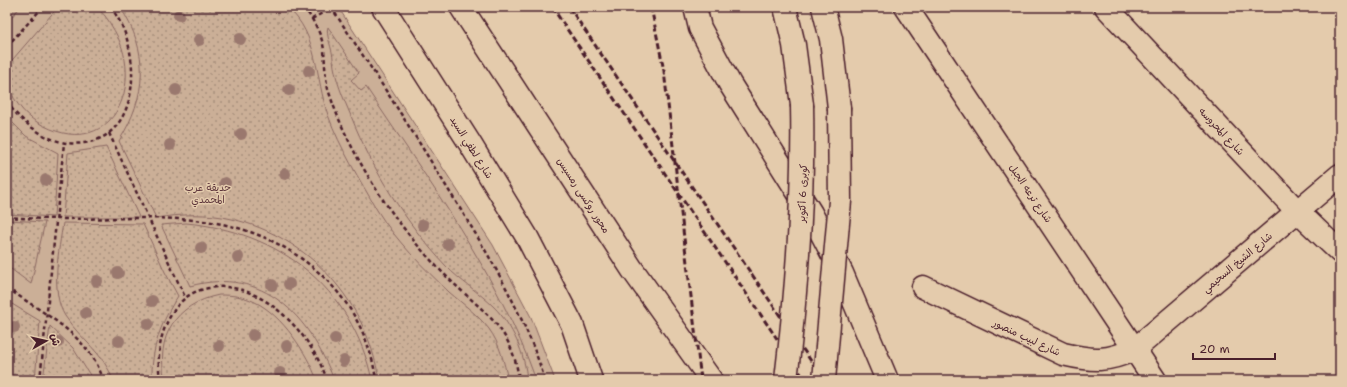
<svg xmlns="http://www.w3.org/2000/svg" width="1347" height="387" viewBox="0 0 1347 387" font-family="'Shantell Sans','Playpen Sans Arabic',sans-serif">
<defs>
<pattern id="garden-dots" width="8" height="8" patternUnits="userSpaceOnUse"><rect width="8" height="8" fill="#cbaf97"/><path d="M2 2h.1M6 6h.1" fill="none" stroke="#a78e7b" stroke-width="1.8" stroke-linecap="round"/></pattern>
</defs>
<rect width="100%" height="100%" fill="#e4cbac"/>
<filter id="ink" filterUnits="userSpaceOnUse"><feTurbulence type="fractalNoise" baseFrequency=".025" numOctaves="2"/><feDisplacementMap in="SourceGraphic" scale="8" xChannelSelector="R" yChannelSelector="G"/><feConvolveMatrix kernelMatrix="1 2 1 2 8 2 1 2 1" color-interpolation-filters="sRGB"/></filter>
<g filter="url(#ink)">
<path fill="#cbaf97" stroke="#8a6761" d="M7,7H338L493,245L531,317L555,380H7Z"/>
<g fill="url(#garden-dots)" stroke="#8a6761">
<path d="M7,7H20L7,23Z"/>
<path d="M58,7C67,7 88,4 95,7C101,10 108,19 111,25C150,84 110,166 37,122C24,115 10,96 7,81C6,76 7,71 7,66Z"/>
<path d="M120,7H287C319,35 315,78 328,115C340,148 360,180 377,210C396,241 423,267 449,292C463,304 478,315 489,329C500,344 504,362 508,380H379C367,301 309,237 232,219C207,213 181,214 156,218L119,141C147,96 150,52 120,7Z"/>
<path d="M328,27L359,73L351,80L361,91L366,87C428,181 498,273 536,380H527C525,354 513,326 494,307C479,292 460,281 446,266C405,222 373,171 351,116C343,97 335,80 333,59C333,50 325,34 328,27Z"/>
<path d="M7,117L26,136L58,153L54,217L7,214Z"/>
<path d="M106,147L139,217H63L68,153Z"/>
<path d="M7,220L45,222L31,284L7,266Z"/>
<path d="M63,223L143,224L165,272L178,296C161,322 151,349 152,380H113C104,353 80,339 65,316C50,292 59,250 63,223Z"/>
<path d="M186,223C278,231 352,287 372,380H334C309,316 264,266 190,286L161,225Z"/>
<path d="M219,295C232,295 243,296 255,302C282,315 307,353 317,380H165C155,337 175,304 219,295Z"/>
<path d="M7,301L40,321L35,380H7Z"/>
<path d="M50,326L73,348L93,380H43Z"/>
</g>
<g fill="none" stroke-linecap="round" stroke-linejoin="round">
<g stroke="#4a1f2b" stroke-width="25">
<g id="minor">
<path d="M1106,7L1297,211L1340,252"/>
<path d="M923,287L1063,354C1093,361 1107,362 1135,349L1340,175"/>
</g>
</g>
<g stroke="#4a1f2b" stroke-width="25">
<g id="major">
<path d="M383,7L469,142L527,237L572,324L591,380"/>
<path d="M461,7L632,269L711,380"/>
<path d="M906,7L1155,380"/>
</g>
</g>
<g stroke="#4a1f2b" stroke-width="25">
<g id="highway">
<path d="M695,7L700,28L730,84L811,213L842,273L887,380"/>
<path d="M785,7L794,45L802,105"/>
<path d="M823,7L831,39L839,108"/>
</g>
</g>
<g stroke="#4a1f2b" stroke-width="2.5" stroke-dasharray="4 3" stroke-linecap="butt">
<path d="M304,7C313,20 322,34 324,50C325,63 325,76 328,89C339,125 358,161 378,192C398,223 421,251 447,277C482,312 512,325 519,380"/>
<path d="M331,7C370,66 409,125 446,186C485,248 523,310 545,380"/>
<path d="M312,19L331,8"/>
<path d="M7,46L43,7"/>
<path d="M7,102C17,117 30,127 45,136C57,142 70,145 84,143C144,136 142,43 110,7"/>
<path d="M109,133L185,297"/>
<path d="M7,217C69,222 132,215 194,220C284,227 364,289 376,380"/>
<path d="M7,288C41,312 92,337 103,380"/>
<path d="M40,380L64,143"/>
<path d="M160,380C157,357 159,335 171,315C180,300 191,291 209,288C261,278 312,335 327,380"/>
</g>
<use href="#minor" stroke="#e4cbac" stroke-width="22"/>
<use href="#major" stroke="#e4cbac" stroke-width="22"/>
<use href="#highway" stroke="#e4cbac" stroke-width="22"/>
<g stroke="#4a1f2b" stroke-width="3" stroke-dasharray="6 3" stroke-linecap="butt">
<path d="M552,7L805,380"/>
<path d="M569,7L824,380"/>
<path d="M651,7L664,71L701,380"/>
</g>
<g stroke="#4a1f2b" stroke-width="25" stroke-linecap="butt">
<g id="highway-bridge">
<path d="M786,380C797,288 804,197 802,105"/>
<path d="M824,380L840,201L839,108"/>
</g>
</g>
<use href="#highway-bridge" stroke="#e4cbac" stroke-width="22"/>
</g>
<g fill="#9a786e">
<circle cx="179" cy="15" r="6"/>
<circle cx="240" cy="39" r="6"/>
<circle cx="199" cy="40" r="6"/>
<circle cx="309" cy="71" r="6"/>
<circle cx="176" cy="90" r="6"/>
<circle cx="289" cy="90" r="6"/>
<circle cx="241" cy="134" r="6"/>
<circle cx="170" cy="145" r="6"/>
<circle cx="285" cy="174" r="6"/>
<circle cx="46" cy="180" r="6"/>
<circle cx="225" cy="183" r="6"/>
<circle cx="423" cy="225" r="6"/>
<circle cx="448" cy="244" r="6"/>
<circle cx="201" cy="248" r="6"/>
<circle cx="238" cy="257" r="6"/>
<circle cx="118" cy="273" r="6"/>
<circle cx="97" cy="281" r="6"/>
<circle cx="289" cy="284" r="6"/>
<circle cx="272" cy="285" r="6"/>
<circle cx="152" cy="301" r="6"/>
<circle cx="86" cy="313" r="6"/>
<circle cx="148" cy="324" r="6"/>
<circle cx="14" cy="327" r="6"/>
<circle cx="253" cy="335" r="6"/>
<circle cx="335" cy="339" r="6"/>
<circle cx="119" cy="341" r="6"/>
<circle cx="58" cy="342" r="6"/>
<circle cx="219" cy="346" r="6"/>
<circle cx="287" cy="346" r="6"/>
<circle cx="344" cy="361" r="6"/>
<circle cx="280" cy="373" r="6"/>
</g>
</g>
<g text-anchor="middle" stroke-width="3" stroke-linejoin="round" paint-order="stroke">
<g font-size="10" fill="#4a1f2b" stroke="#e4cbac">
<text transform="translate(1222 131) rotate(47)" y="4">شارع المحروسه</text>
<text transform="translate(472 147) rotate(58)" y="4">شارع لطفي السيد</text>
<text transform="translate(802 193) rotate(-88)" y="4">كوبرى 6 أكتوبر</text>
<text transform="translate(1031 193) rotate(56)" y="4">شارع ترعه الجبل</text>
<text transform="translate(584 195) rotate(57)" y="4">محور روكسى رمسيس</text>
<text transform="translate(1237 262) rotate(-40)" y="4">شارع الشيخ السحيمي</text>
<text transform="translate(1027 337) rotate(25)" y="4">شارع لبيب منصور</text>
</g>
<g font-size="10" fill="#5d353b" stroke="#e4cbac">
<text x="208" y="191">حديقة عرب<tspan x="208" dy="12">المحمدي</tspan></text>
</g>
</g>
<rect width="1347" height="387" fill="none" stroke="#e4cbac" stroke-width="24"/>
<rect x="12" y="12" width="1323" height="363" fill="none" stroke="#4a1f2b" stroke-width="1.5" filter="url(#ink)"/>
<g transform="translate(46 341) rotate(82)" stroke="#e4cbac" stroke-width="3" paint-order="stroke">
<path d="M0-3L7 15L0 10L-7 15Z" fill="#4a1f2b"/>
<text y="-6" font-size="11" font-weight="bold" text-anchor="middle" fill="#4a1f2b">ش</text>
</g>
<path d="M1193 353v6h82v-6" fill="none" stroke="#4a1f2b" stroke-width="2"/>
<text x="1199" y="353" font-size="12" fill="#4a1f2b" stroke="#e4cbac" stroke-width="3" paint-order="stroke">20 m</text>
</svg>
